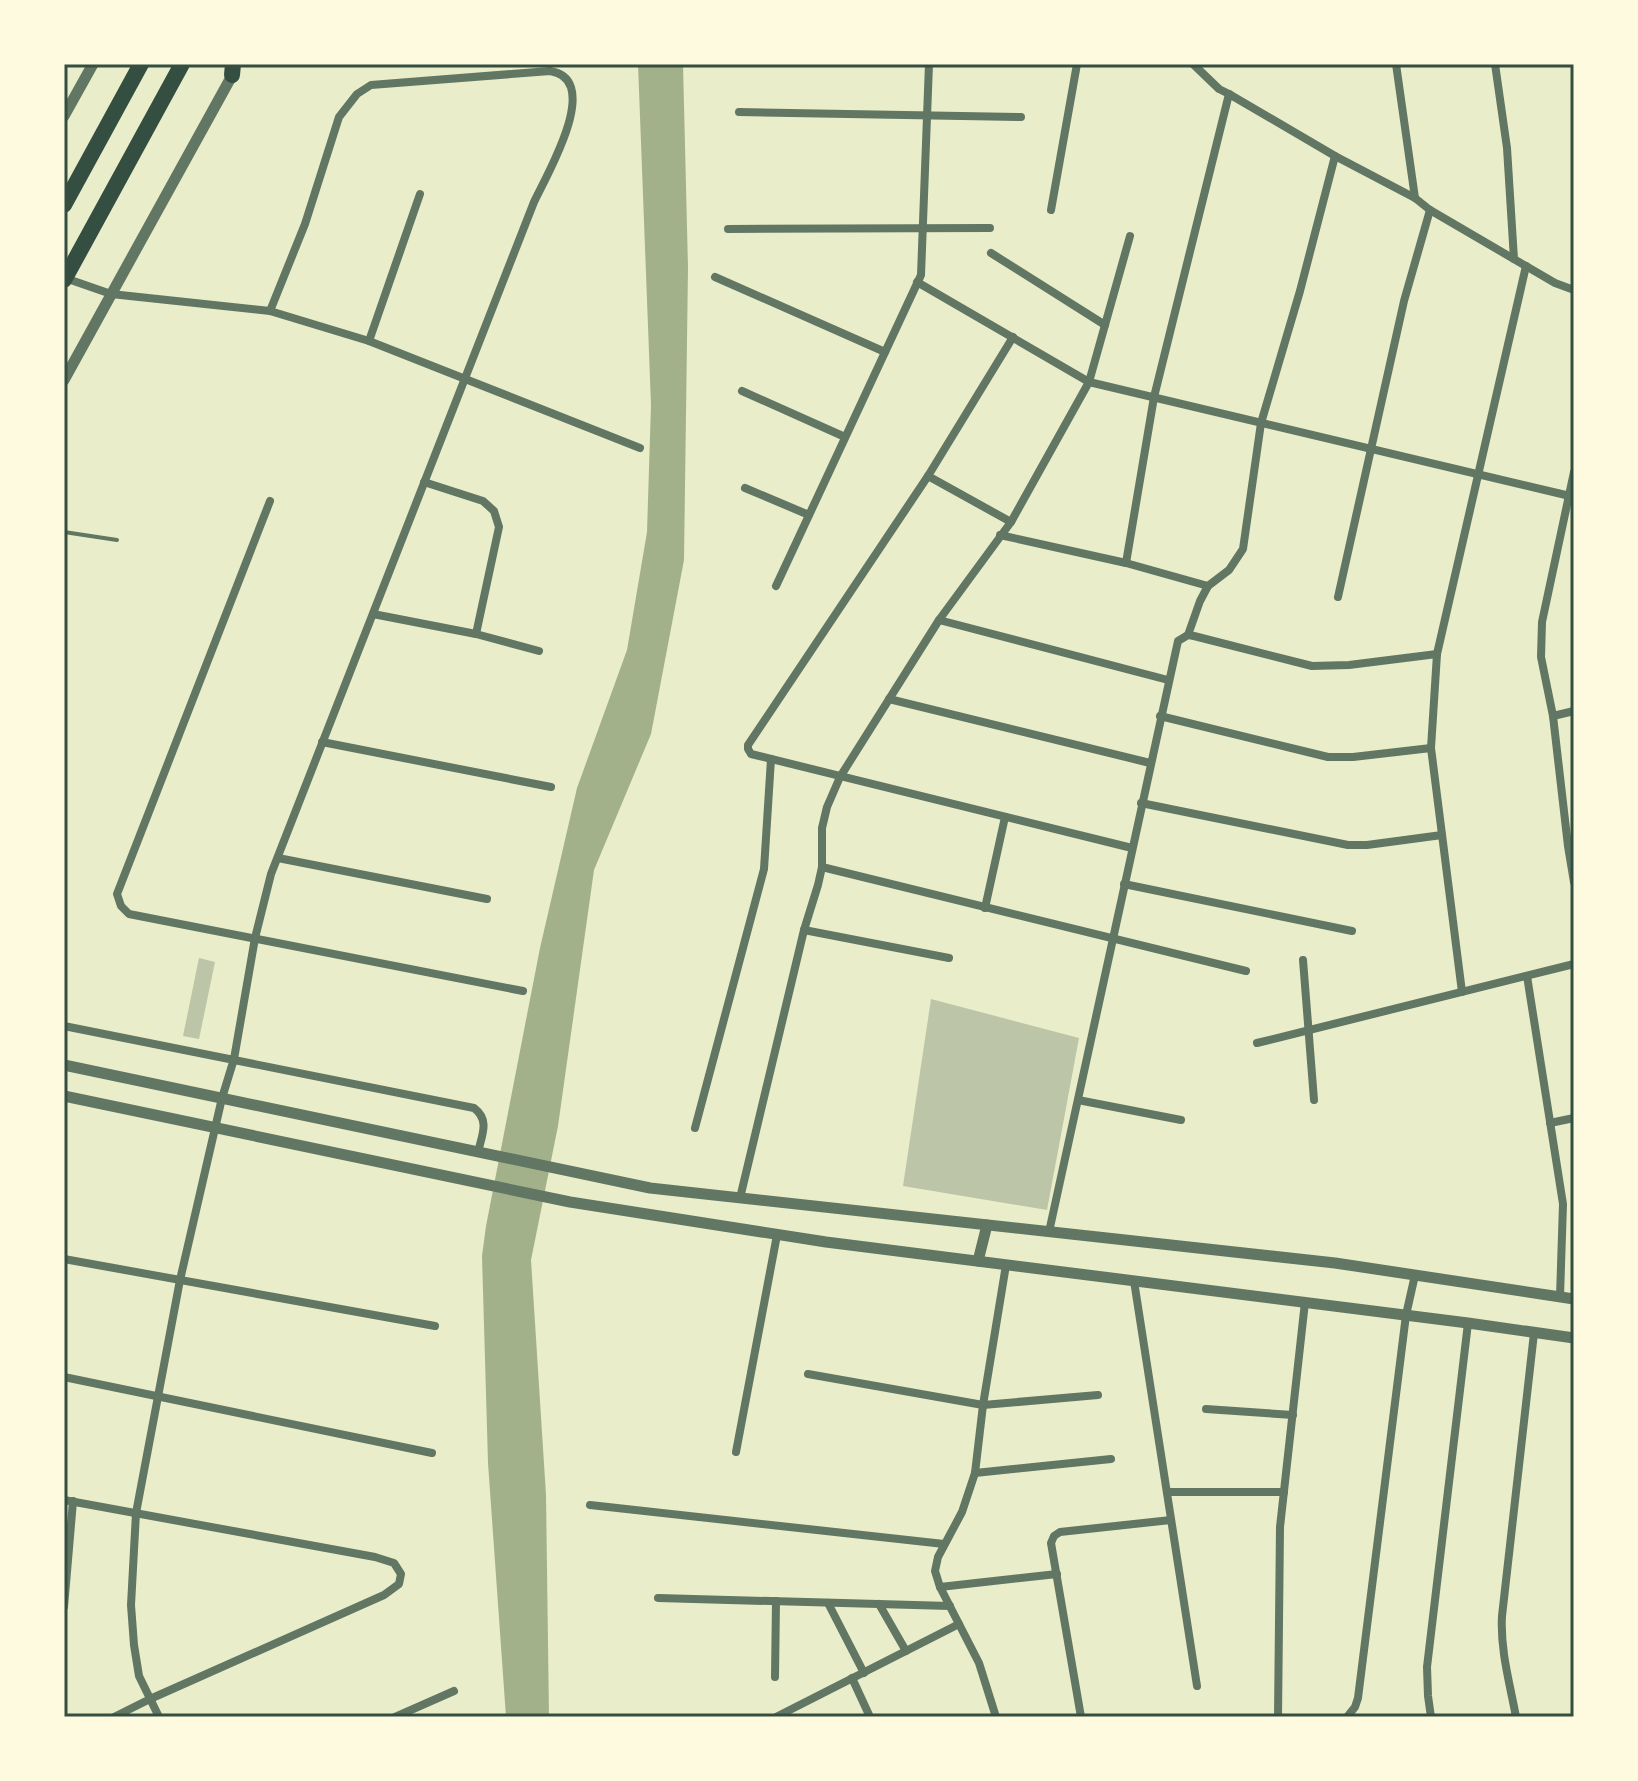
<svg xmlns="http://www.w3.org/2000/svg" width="1638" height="1781" viewBox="0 0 1638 1781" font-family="'Sofia Sans Condensed',sans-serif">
<rect width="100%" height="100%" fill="#e9edc9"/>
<path fill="#a3b18a" d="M638,64H683L688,268L684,560L651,734L594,870L558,1126L531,1260L546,1495L549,1717H506L488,1463L482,1256L486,1226L540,948L577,788L627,650L647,532L651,405Z"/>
<g fill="#bcc5a7">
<path d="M199,958L215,962L199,1039L183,1036Z"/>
<path d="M931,999L1079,1038L1047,1210L903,1186Z"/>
</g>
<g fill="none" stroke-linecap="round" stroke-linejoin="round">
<path stroke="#617663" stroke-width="4" d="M64,532L117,540"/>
<g stroke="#617663" stroke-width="8">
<path d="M1193,64L1219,89L1229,94L1335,156L1415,198L1430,210L1555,283L1574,290"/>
<path d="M1396,64L1415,198"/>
<path d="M1495,64L1507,148L1514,259"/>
<path d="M739,112L1021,117"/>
<path d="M1051,210L1077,64"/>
<path d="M728,229L990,228"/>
<path d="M991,253L1105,325"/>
<path d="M715,277L885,352"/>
<path d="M65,278L111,294L270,311L369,341L640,448"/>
<path d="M917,282L1089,382L1570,496"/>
<path d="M1013,337L928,476L748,745V749L751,754L1132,848"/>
<path d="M369,341L420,194"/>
<path d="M742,391L845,437"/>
<path d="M1574,472L1542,622L1541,657L1553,716L1568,846L1574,882"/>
<path d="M928,476L1011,522"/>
<path d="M424,482L483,501L494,511L499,527L476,634"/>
<path d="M745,488L809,515"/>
<path d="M270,501L117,894L121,906L129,914L523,991"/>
<path d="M1000,535L1126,563L1208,586"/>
<path d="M1126,563L1154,397L1229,94"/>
<path d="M776,586L921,275L929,64"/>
<path d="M1338,597L1404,301L1430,210"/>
<path d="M373,614L476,634L539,651"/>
<path d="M939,620L1168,680"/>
<path d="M1188,635L1200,601L1208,586L1229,570L1243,549L1261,423L1300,291L1335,156"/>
<path d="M889,699L1150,763"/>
<path d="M1160,716L1328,757H1353L1431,748"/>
<path d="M1553,716L1574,711"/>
<path d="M322,742L551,787"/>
<path d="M1141,803L1348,845H1367L1442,835"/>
<path d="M278,858L487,899"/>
<path d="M822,867L1246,971"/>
<path d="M1124,884L1352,931"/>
<path d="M985,908L1005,817"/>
<path d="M804,930L949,958"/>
<path d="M1303,960L1314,1100"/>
<path d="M1527,976L1563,1204L1560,1297"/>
<path d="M1462,992L1431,748L1437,654L1526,266"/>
<path d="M64,1026L474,1108C490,1120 482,1135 478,1152"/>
<path d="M1257,1043L1574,964"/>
<path d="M1078,1100L1181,1120"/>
<path d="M1550,1123L1574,1118"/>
<path d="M695,1128L764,869L771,759"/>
<path d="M740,1198L804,930L818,885L822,867V828L827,807L840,777L939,620L1011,522L1089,382L1130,236"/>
<path d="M1049,1232L1178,641L1188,635L1194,636L1312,666L1349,665L1437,654"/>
<path d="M64,1259L435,1326"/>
<path d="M1134,1281L1197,1686"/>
<path d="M808,1374L983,1405L1098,1395"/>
<path d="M64,1377L432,1453"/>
<path d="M1206,1409L1293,1415"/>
<path d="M736,1452L777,1235"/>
<path d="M975,1473L1111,1459"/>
<path d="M1167,1492H1284"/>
<path d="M64,1500L375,1557L394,1563L401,1574L399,1584L384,1595L150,1699L114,1717"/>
<path d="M590,1505L944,1544"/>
<path d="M940,1587L1057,1574"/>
<path d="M658,1598L950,1606"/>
<path d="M828,1603L864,1673"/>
<path d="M879,1604L906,1651"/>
<path d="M64,1607L73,1501"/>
<path d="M775,1677L776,1601"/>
<path d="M852,1678L870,1717"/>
<path d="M159,1717L139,1676L134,1645L131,1605L136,1513L180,1280L222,1098L234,1059L255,938L271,874L534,202C546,176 604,79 550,71L371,85L357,94L339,117L305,224L270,311"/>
<path d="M395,1717L454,1691"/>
<path d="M776,1717L959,1624"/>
<path d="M996,1717L979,1663L940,1587L935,1571L938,1557L962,1512L975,1473L983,1405L1006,1265"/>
<path d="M1081,1717L1051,1543L1054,1536L1060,1532L1171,1520"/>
<path d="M1278,1717L1280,1527L1305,1302"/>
<path d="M1347,1717L1355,1707L1358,1698L1406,1315L1415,1275"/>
<path d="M1431,1717L1428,1696L1427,1667L1468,1323"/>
<path d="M1516,1717C1510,1684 1500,1650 1502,1616L1534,1333"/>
</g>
<g stroke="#617663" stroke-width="11">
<path d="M64,116L93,64"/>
<path d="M64,380L234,72"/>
<path d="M64,1065L650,1188L1335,1263L1574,1299"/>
<path d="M64,1096L570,1202L826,1242L1468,1323L1574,1338"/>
<path d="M978,1261L987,1225"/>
</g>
<g stroke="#344e41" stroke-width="16">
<path d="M232,75L233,64"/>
<path d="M64,205L141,64"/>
<path d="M64,280L182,64"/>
</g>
</g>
<rect width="1638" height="1781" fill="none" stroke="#fefae0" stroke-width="132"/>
<rect x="66" y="66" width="1506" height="1649" fill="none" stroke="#344e41" stroke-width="3"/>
</svg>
